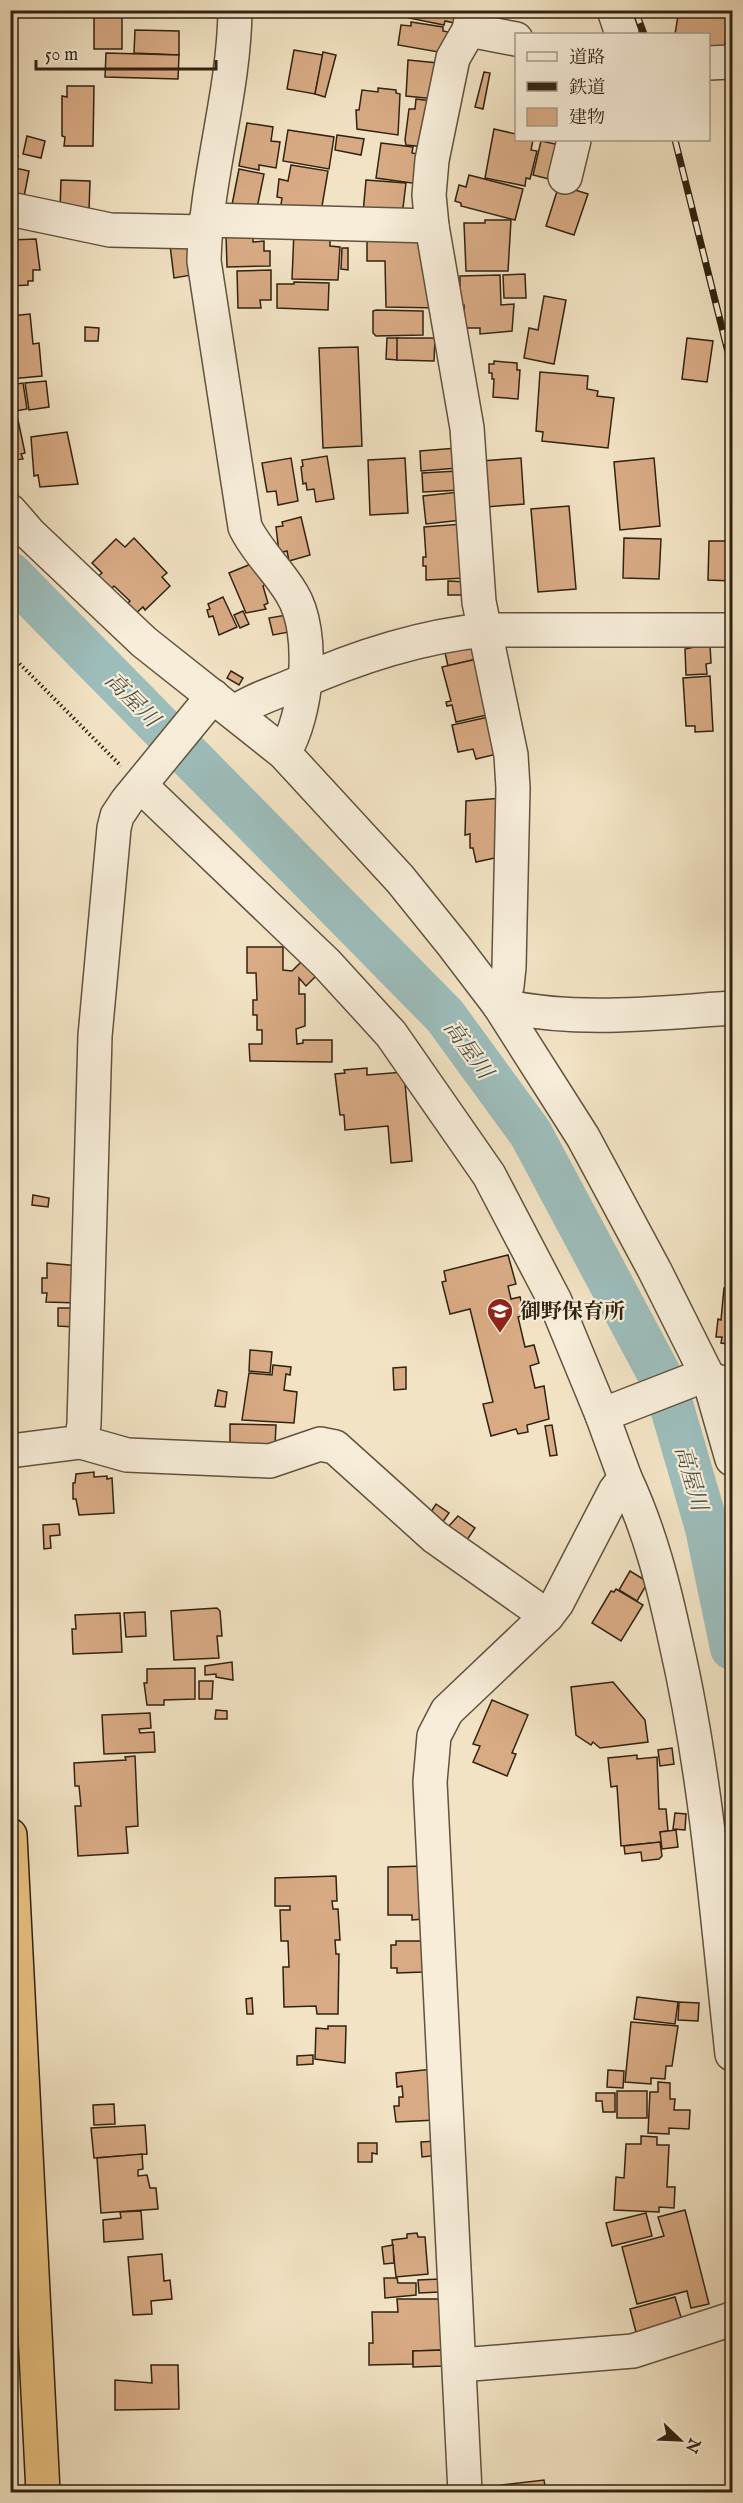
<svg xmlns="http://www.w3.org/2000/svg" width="743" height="2503" viewBox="0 0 743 2503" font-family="'IM FELL English','Noto Serif JP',serif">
<rect width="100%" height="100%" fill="#f2e3c4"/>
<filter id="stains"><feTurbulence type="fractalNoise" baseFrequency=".00333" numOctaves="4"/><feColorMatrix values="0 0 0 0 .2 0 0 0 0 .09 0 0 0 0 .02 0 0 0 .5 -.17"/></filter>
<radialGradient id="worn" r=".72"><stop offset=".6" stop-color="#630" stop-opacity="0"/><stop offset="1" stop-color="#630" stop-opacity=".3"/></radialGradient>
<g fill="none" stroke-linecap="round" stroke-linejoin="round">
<path stroke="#9dbdbb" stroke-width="44" d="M10,574L445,1016L531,1134L666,1387L707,1528L732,1648"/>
</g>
<g fill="#d9ab85" stroke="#312311" stroke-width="1.5">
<rect x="94" y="10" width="28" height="39"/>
<path d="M410,10H462L459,24L445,21L444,25L409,18Z"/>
<path d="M679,10H707L730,15L724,48L708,45V34H675Z"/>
<path d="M411,22L443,27V31L448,32L444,53L398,45L401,25L411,26Z"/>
<path d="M135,30L179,31V55L134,53Z"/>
<path d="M294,50L323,55L315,94L287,89Z"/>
<path d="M323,52L336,55L325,97L315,94Z"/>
<path d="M106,53L179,55L178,79L105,77Z"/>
<path d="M408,60L438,63L435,99L406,96Z"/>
<path d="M484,72L490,73L483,109L475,107Z"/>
<path d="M67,86H94L93,146H64L65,137L62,136V96L67,97Z"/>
<path d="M378,88L396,90V93L400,94L398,135L357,129L356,110H359L362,90L378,92Z"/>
<path d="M416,99L432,101L425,147L406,145L405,140L409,109H415Z"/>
<path d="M247,123L273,127L271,141L280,142L276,168L259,165V170L239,166Z"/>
<path d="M494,129L516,134V140H533L531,150L537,151L530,179L526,178L525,186L485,178Z"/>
<path d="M288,130L334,137L329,169L283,161Z"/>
<path d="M337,135L364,139L361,155L335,150Z"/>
<path d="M27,136L45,141L41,158L23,154Z"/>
<path d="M541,141L560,145L553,180L533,175Z"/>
<path d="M381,143L413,147L412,153L423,155L419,184L376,178Z"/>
<path d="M10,153L18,155L15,168L29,171L23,202L10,199Z"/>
<path d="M291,165L328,171L320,218L280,211L282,198L277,197L279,179L288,181Z"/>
<path d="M239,169L264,174L257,208L231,210Z"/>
<path d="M469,175L523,189L515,220L461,206V203L455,201L459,185L466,187Z"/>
<path d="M61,180L90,181L89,211L60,210Z"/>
<path d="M366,180L406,183L402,216L363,213Z"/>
<path d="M559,185L588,194L574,235L546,226Z"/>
<path d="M485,220H511L508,271H466L464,223H485Z"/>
<path d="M294,231L330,232V246L340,247L338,280L292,279Z"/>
<path d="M253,234V242L264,241V251H270V266L227,267L226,235Z"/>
<path d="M423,234L438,308L386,307L385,261H367V235Z"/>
<path d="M36,239L40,270H33V281H28V285L10,286V240Z"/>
<path d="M194,242L198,274L174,278L170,245Z"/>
<path d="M342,248H348V270L341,269Z"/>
<path d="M271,270V300H260L261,308H238L237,271Z"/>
<path d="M525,274L526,298H504L503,275Z"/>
<path d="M500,275L501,305L514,304L512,331L480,334V328H465L464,305H460V276Z"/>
<path d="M294,282L329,283L328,310L277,308V284H294Z"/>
<path d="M544,296L566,300L554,364L524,358L529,328L538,330Z"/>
<path d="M376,310L423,311V335L376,336L373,333V311Z"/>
<path d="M30,314L33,344L39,343L42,376L10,379V316Z"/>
<path d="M85,327L99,328L98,341H85Z"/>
<path d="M387,338H398L397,360L386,359Z"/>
<path d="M397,338H435L434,361L397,360Z"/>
<path d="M687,338L713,341L707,382L682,379Z"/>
<path d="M358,347L362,446L323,448L319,348Z"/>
<path d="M494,361L517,363V370H520L518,399L493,397L494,379H492V373H489V364H494Z"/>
<path d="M540,372L588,376L587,389L598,391L597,396L614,398L608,448L542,441L543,432L536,431Z"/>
<path d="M46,381L49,407L29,410L25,383Z"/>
<path d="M23,383L27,409L10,412V385Z"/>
<path d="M18,420L25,453L21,454L23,459L10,461V422Z"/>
<path d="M67,432L78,484L40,487L38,475L34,476L31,437Z"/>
<path d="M457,448L458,468L421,471L420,451Z"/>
<path d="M327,456L334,499L316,502L314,489L307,490L306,483L303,484L301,467L303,466L302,460Z"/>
<path d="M291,458L298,501L278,505L276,491L267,492L262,463Z"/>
<path d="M405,458L408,513L370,515L368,460Z"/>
<path d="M521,458L524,504L486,507L482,461Z"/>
<path d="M654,458L660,526L620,530L614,462Z"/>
<path d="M458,471L460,490L423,492L422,473Z"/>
<path d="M459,492L462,520L426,524L423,496Z"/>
<path d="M569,506L576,589L538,592L531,509Z"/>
<path d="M301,517L310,555L289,561L287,551L279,553L276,527L283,526L282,522Z"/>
<path d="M462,524L465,578L426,580V566H423V557H426L424,527Z"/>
<path d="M134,538L167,573L162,577L170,586L145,610L143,607L135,614L126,605L130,601L114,586L109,591L96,578L102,573L92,563L116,539L125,547Z"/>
<path d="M624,538L661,539L659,579L623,578Z"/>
<path d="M709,541H732V581L708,580Z"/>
<path d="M251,564L255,571L259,568L270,581L263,586L268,603L264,605L266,609L246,613L229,573Z"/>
<path d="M448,581L468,582L467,595H448Z"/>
<path d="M223,597L237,627L219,635L213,616L209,617L207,610L210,609L208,604Z"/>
<path d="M243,611L249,624L240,628L234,615Z"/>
<path d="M286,615L289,632L273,635L269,618Z"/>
<path d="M474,643L477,659L448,666L444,648Z"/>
<path d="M704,645H710L711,663L706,664L707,674L686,675L685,649Z"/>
<path d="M477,659L491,714L456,722L452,705L447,706L446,702L451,701L442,667Z"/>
<path d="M231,671L243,678L239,685L227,678Z"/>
<path d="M710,676L713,731L695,732V726H686L683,678Z"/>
<path d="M493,716L501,753L476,759L473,749L458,752L452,725Z"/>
<path d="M502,798L504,856L476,862L473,848H470V834L465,835L466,801Z"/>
<path d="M247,947H283V970L292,971L302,961L316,976L306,986L299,978V994H305V1026L296,1029L297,1044L303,1043V1040H332V1062L250,1061L249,1044H262V1030H257V1015H253V1000H257L256,973H247Z"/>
<path d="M367,1068V1075L404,1072L412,1161L391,1163L388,1126L345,1130L344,1115H340L335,1074L345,1073L344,1070Z"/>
<path d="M33,1195L49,1198L48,1207L32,1205Z"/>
<path d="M508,1255L516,1284L508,1286L511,1299L520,1297L525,1315L518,1317L525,1347L534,1345L539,1363L530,1366L535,1388L544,1386L549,1419L527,1425L528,1432L518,1434L516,1429L491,1436L483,1404L493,1402L470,1309L450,1314L442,1282L446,1281L444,1271Z"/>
<path d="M729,1258H732V1288H726Z"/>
<path d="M47,1263L80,1266L79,1303L46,1302L47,1293H42V1278H47Z"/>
<path d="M724,1288H732V1349H728V1344L721,1343L722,1337H716L718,1319L721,1320Z"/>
<path d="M58,1308H76L75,1327L58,1326Z"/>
<path d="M250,1350L272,1352L270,1373L249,1371Z"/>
<path d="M273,1365L291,1367L290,1375L286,1374L284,1390L297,1392L294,1423L242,1420L249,1373L272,1375Z"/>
<path d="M406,1367V1389L394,1390L393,1368Z"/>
<path d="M218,1390L227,1392L225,1407L215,1406Z"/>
<path d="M230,1424L276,1425L275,1445L230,1444Z"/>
<path d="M552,1425L557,1455L550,1456L545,1426Z"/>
<path d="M94,1472V1477L107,1476V1479L112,1478L114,1513L79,1515L76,1499H73V1483H75L76,1474Z"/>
<path d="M436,1504L449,1513L442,1523L429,1515Z"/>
<path d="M458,1516L475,1528L467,1540L448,1527Z"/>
<path d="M59,1524L60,1535L50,1536L51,1548L44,1549L43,1525Z"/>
<path d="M630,1571L648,1582L637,1601L619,1590Z"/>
<path d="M616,1589L643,1605L621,1641L592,1623L611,1591L614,1592Z"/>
<path d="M217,1608L220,1611L222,1636H217L219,1658L174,1660L171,1611Z"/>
<path d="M145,1612L146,1636L126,1637L124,1613Z"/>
<path d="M120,1613L122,1652L73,1654L72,1629H76L75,1615Z"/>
<path d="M232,1662L233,1680L216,1677V1674L205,1675V1666Z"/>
<path d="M195,1668V1699L164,1700V1705H147L144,1683H147V1669Z"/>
<path d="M199,1681H213L212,1699H199Z"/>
<path d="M613,1682L645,1720L648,1742L600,1748L593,1742L591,1745L576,1735L571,1687Z"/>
<path d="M492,1700L528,1715L512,1753L516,1754L507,1776L473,1762L480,1746L473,1744Z"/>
<path d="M216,1710L227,1711V1719H215Z"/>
<path d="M150,1713L151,1728L139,1729L140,1733L154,1732L155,1752L104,1754L102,1715Z"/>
<path d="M672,1748L674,1764L660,1766L658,1750Z"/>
<path d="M637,1755V1759L657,1757L659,1809H666L668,1831L660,1832L662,1842L621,1846L617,1786L611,1787L608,1758Z"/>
<path d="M135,1756L138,1826L126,1827L128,1853L78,1856L75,1806H81L79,1786H75L74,1763L126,1760L125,1757Z"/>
<path d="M675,1813L686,1814L685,1830L673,1829Z"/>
<path d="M676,1830L678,1847L662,1849L660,1832Z"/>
<path d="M660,1842L662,1856L659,1859L642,1861L641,1852L625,1854L624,1846Z"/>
<path d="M424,1866V1919L412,1920V1915H388V1867Z"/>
<path d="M336,1876L337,1901H332L333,1909H338L340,1940H335L336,1954H339L338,2014H317L316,2006L284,2007L283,1967H289L288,1941H281L280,1910H290V1906H275V1878Z"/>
<path d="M396,1941H423V1972L397,1973V1968H391V1945H396Z"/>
<path d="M637,1997L678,2002L675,2024L634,2019Z"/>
<path d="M252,1998L253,2014H247L246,1999Z"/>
<path d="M679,2002L699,2003L698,2021L678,2020Z"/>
<path d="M631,2022L678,2026L672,2066H666L665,2079L651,2078V2084L625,2082Z"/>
<path d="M328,2026H346L345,2063L315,2059L316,2028L328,2029Z"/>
<path d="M313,2055V2064L297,2065V2056Z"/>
<path d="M433,2069L436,2120L396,2122L394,2106H399V2097H403L402,2086L397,2087L396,2073Z"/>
<path d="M608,2070L624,2071L623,2088L607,2087Z"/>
<path d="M658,2082L670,2083V2099H675L674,2110H690L689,2129L669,2128V2134L648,2133L650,2092H658Z"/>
<rect x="617" y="2091" width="30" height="27"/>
<path d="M596,2093H615V2112H603L602,2101H596Z"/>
<path d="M114,2104L115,2124L94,2125L93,2105Z"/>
<path d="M145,2125L147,2154L94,2158L91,2128Z"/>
<path d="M641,2136L657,2137V2145H669L667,2187H675L674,2208L659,2207V2212L614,2210L616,2177L624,2178L626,2144H641Z"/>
<path d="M437,2141L439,2155L422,2157L421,2142Z"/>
<path d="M358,2143H377V2154L372,2153V2162H358Z"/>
<path d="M142,2154L143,2169L138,2170V2176L147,2175L150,2188H156L158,2209L101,2213L97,2158Z"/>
<path d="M685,2210L709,2304L691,2308L687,2291L637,2304L622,2247L664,2236L658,2217Z"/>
<path d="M141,2211L143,2239L104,2242L103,2220L121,2218L120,2212Z"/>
<path d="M646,2213L652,2236L612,2246L606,2223Z"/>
<path d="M417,2233L418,2237H425L428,2274L396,2277L392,2240L407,2238V2234Z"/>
<path d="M393,2245L394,2263L384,2264L382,2247Z"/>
<path d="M162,2254L164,2281L170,2280L172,2299L151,2301L152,2314L133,2315L128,2257Z"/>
<path d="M384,2278H397L398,2283H416V2295L385,2298Z"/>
<path d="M440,2279V2292L419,2293L418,2280Z"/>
<path d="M675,2297L683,2324L637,2336L630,2309Z"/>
<path d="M397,2299H443L444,2350L413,2351V2364L369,2365V2343H373L372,2312H398Z"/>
<path d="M444,2350V2366L413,2367V2351Z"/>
<path d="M151,2365H178L179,2409L115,2410V2380L152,2383Z"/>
<path d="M544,2480L546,2492H503L502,2485Z"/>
</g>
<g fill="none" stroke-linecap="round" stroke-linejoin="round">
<g stroke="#61533e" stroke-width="36">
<g id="minor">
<path d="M235,10C234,95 206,176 204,261L245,527C257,552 278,570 292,594C316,633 307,715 284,753"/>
<path d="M473,10L469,30L453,58L432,160L429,195L432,226L467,428L479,602L511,755L513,788L509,967L507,986L499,1005"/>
<path d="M614,10L622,34"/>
<path d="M469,30L516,39"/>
<path d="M708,63L732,62"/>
<path d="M565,177L574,140"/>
<path d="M10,209L110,230L204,232"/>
<path d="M206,220L432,226"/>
<path d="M10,511L30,534L144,642L284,753L400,879L454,946L499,1005L583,1137L655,1271L709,1379L732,1459"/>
<path d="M235,712C254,699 273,694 294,685C354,658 418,637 484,630H732"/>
<path d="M141,786L326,963L391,1034L489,1175L555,1301L602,1415"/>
<path d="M499,1005C575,1023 656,1013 732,1008"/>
<path d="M81,1442L127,1455L270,1461L320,1444L335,1447L435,1537L547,1616"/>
<path d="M10,1451L81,1442L84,1424L95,1036L114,828L117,816L127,801L213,696"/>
<path d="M625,1478C650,1531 664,1587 676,1643C707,1778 717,1917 732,2054"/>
<path d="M460,2365L633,2351L732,2319"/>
<path d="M465,2492L430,1782L434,1736L447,1711L547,1616L557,1603L615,1491L625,1478L602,1415L700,1377L732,1385"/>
</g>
</g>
<g stroke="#312311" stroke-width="36">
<path id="highway" d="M10,1835L43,2492"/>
</g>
<path stroke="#312311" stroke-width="4" stroke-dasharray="1.5 3" stroke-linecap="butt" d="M10,654L121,766"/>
<use href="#minor" stroke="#f7edd9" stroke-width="33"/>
<use href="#highway" stroke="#e9c282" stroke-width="33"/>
<g stroke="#312311" stroke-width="7">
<g id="rail">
<path d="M635,10L644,34"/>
<path d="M675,140L732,368"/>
</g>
</g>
<use href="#rail" stroke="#f7edd9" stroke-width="4.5" stroke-dasharray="14" stroke-linecap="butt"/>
</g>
<defs>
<g id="school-pin" transform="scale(1.35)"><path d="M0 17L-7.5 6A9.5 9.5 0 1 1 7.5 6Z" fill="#8f2418" stroke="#f7edd9"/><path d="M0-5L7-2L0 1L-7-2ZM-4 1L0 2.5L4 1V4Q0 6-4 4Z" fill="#fff"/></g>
</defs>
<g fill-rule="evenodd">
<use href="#school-pin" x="500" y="1311"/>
</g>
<g text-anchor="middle" stroke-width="4.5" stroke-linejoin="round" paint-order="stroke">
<g font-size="21" font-weight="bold" fill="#312311" stroke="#f7edd9" text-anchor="start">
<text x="520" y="1318">御野保育所</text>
</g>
<g font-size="22" font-style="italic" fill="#515144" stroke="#f7edd9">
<text transform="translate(133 699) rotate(45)" y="8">高屋川</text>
<text transform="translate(469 1049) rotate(54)" y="8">高屋川</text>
<text transform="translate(692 1478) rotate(74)" y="8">高屋川</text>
</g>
</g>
<rect width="743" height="2503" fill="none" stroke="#f2e3c4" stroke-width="36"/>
<rect x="12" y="12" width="719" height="2479" fill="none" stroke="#312311" stroke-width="3"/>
<rect x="18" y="18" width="707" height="2467" fill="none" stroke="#312311" stroke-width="1.5"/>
<rect x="515" y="33" width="195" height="108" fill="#f7edd9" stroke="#a89c89" stroke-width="1.5"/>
<rect x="527" y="52" width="30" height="9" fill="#f7edd9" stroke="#a89c89" stroke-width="1.5"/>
<text x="569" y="63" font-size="18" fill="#312311">道路</text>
<rect x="527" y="82" width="30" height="9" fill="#312311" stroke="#a89c89" stroke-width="1.5"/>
<text x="569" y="93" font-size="18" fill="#312311">鉄道</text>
<rect x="527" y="108" width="30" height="18" fill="#d9ab85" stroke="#a89c89" stroke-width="1.5"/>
<text x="569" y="123" font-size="18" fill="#312311">建物</text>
<g transform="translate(680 2440) rotate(113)" stroke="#f7edd9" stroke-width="4.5" paint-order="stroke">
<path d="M0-4.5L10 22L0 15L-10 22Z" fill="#312311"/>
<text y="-9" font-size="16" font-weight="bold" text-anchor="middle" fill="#312311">N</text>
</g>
<path d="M36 60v9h180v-9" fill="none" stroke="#312311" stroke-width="3"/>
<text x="45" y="60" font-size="18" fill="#312311" stroke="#f7edd9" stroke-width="4.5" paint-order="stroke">50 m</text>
<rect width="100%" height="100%" filter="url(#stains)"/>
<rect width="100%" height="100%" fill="url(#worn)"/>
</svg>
